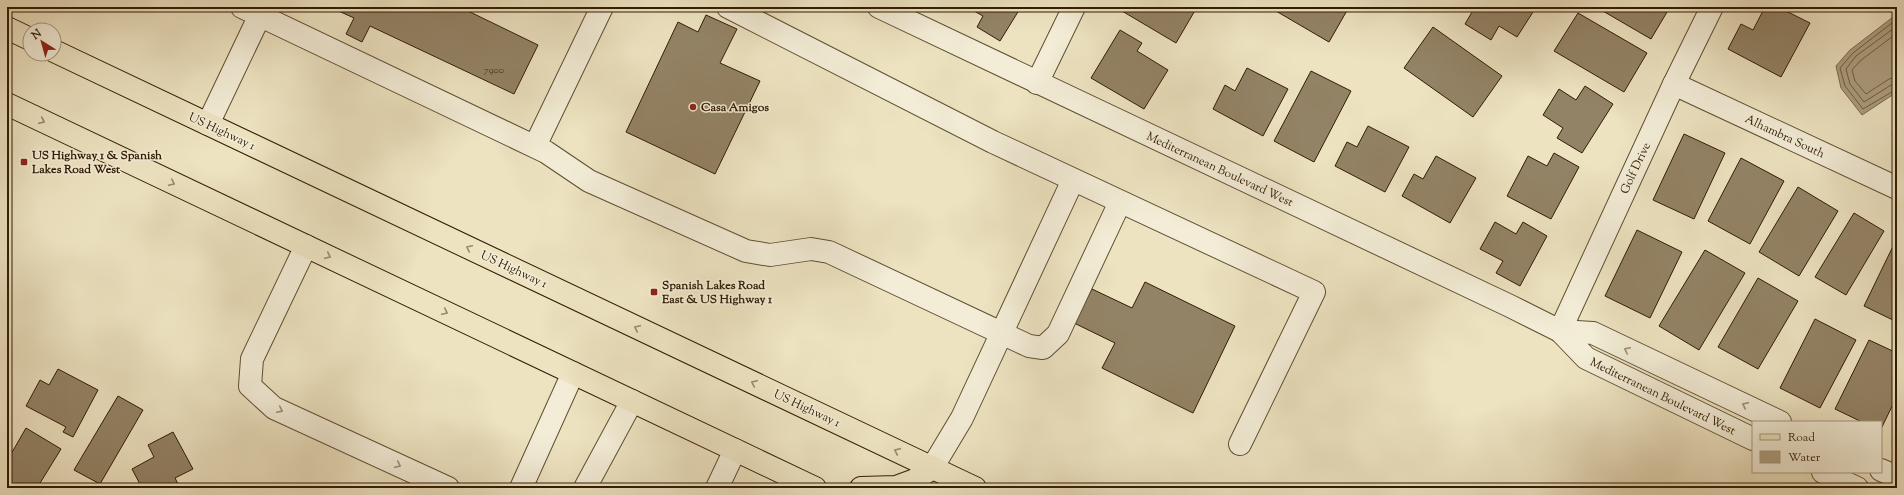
<svg xmlns="http://www.w3.org/2000/svg" width="1904" height="495" viewBox="0 0 1904 495" font-family="'Sorts Mill Goudy',serif">
<rect width="100%" height="100%" fill="#ede3c1"/>
<filter id="stains"><feTurbulence type="fractalNoise" baseFrequency=".005" numOctaves="4"/><feColorMatrix values="0 0 0 0 .2 0 0 0 0 .09 0 0 0 0 .02 0 0 0 .5 -.17"/></filter>
<radialGradient id="worn" r=".72"><stop offset=".6" stop-color="#630" stop-opacity="0"/><stop offset="1" stop-color="#630" stop-opacity=".3"/></radialGradient>
<path fill="#ad9f80" stroke="#7b6b4e" d="M1897,14V92L1862,115L1841,88L1836,66L1850,50Z"/>
<g fill="none" stroke-linecap="round" stroke-linejoin="round">
<g stroke="#6f5e42" stroke-width="1">
<path d="M1897,19L1853,53L1840,68L1845,86L1863,109L1897,89"/>
<path d="M1897,26L1856,56L1846,69L1850,84L1864,102L1891,85L1897,84"/>
<path d="M1897,33L1860,61L1852,70L1855,81L1866,94L1889,79L1897,77"/>
</g>
</g>
<g fill="#938366" stroke="#311c03">
<path d="M330,7H470L468,11L538,45L514,94L370,26L362,42L346,34L354,18Z"/>
<path d="M967,7H1021L1000,41L977,27L983,16Z"/>
<path d="M1124,7H1197L1176,43L1122,11Z"/>
<path d="M1269,7H1349L1329,42Z"/>
<path d="M1475,7H1524L1533,12L1517,37L1499,26L1491,40L1465,24Z"/>
<path d="M1596,7H1670L1651,39Z"/>
<path d="M1765,7H1778L1810,23L1781,77L1728,49L1741,24L1753,30Z"/>
<path d="M1578,13L1647,53L1624,92L1554,51Z"/>
<path d="M706,15L737,29L720,63L760,81L715,174L626,132L678,22L698,32Z"/>
<path d="M1433,27L1502,76L1473,117L1404,68Z"/>
<path d="M1120,30L1142,43L1137,51L1168,70L1144,109L1091,78Z"/>
<path d="M1247,68L1288,89L1263,136L1213,109L1225,85L1235,91Z"/>
<path d="M1311,71L1351,91L1314,162L1274,141Z"/>
<path d="M1585,86L1613,104L1582,153L1557,138L1563,128L1543,115L1559,89L1576,100Z"/>
<path d="M1368,126L1409,147L1385,192L1335,166L1347,142L1357,147Z"/>
<path d="M1897,127V139L1892,136Z"/>
<path d="M1684,134L1725,153L1694,219L1653,200Z"/>
<path d="M1554,153L1579,167L1551,219L1507,196L1528,156L1547,166Z"/>
<path d="M1436,156L1476,178L1450,223L1402,196L1414,174L1423,179Z"/>
<path d="M1741,158L1784,181L1750,244L1708,221Z"/>
<path d="M1798,187L1838,211L1799,276L1759,252Z"/>
<path d="M1854,213L1884,231L1846,295L1815,277Z"/>
<path d="M1495,222L1516,234L1523,222L1547,236L1520,286L1496,273L1503,261L1480,249Z"/>
<path d="M1637,230L1682,252L1650,318L1605,296Z"/>
<path d="M1897,238V322L1864,306Z"/>
<path d="M1705,250L1745,273L1699,350L1659,326Z"/>
<path d="M1758,278L1798,301L1758,369L1718,347Z"/>
<path d="M1145,282L1235,326L1193,413L1102,368L1115,343L1074,323L1092,289L1132,308Z"/>
<path d="M1815,319L1856,340L1820,408L1780,388Z"/>
<path d="M1869,340L1897,353V396L1881,429V422H1862L1835,409Z"/>
<path d="M7,353L12,356L7,364Z"/>
<path d="M58,369L98,390L73,437L63,432L66,427L26,406L40,380L49,385Z"/>
<path d="M118,396L143,410L100,484L74,470Z"/>
<path d="M26,428L61,449L37,488H14L7,484V461Z"/>
<path d="M173,432L193,469L175,478L180,488H142L132,469L154,457L148,445Z"/>
</g>
<g fill="none" stroke-linecap="round" stroke-linejoin="round">
<g stroke="#604e32" stroke-width="24">
<g id="minor">
<path d="M242,7L546,152L589,181L746,251L770,255L811,249L829,252L1029,346L1043,348L1058,334L1120,202"/>
<path d="M728,7L993,142L1314,292L1240,444"/>
<path d="M879,7L1510,306L1560,331L1586,358L1753,439"/>
<path d="M1037,83L1074,7"/>
<path d="M1674,84L1897,188"/>
<path d="M208,124L260,15"/>
<path d="M535,146L602,7"/>
<path d="M306,246L252,359L250,386L274,408L448,488"/>
<path d="M1560,331L1674,84L1712,7"/>
<path d="M1560,331L1593,333L1780,422"/>
<path d="M932,468L962,418L1073,180"/>
<path d="M1881,470L1897,477"/>
<path d="M1823,472L1857,488"/>
<path d="M521,488L573,373"/>
<path d="M585,488L632,401"/>
<path d="M717,488L735,450"/>
</g>
</g>
<g stroke="#311c03" stroke-width="24">
<g id="major">
<path d="M7,28L30,39"/>
<path d="M54,51L975,488"/>
<path d="M7,104L815,488"/>
<path d="M861,488L896,487L915,480L932,468"/>
</g>
</g>
<use href="#minor" stroke="#f3edd7" stroke-width="22"/>
<use href="#major" stroke="#ede3c1" stroke-width="22"/>
</g>
<defs><path id="oneway-chevron" d="M-2-3.5L2.5 0L-2 3.5" fill="none" stroke-width="1.6" stroke-linecap="round" stroke-linejoin="round"/></defs>
<g stroke="#98896c">
<use href="#oneway-chevron" transform="translate(42 121) rotate(25)"/>
<use href="#oneway-chevron" transform="translate(172 183) rotate(25)"/>
<use href="#oneway-chevron" transform="translate(469 248) rotate(-155)"/>
<use href="#oneway-chevron" transform="translate(328 256) rotate(25)"/>
<use href="#oneway-chevron" transform="translate(445 312) rotate(25)"/>
<use href="#oneway-chevron" transform="translate(637 328) rotate(-155)"/>
<use href="#oneway-chevron" transform="translate(754 383) rotate(-155)"/>
<use href="#oneway-chevron" transform="translate(897 451) rotate(-155)"/>
</g>
<g stroke="#9c8f78">
<use href="#oneway-chevron" transform="translate(1627 350) rotate(-154)"/>
<use href="#oneway-chevron" transform="translate(1745 405) rotate(-155)"/>
<use href="#oneway-chevron" transform="translate(280 410) rotate(26)"/>
<use href="#oneway-chevron" transform="translate(398 465) rotate(25)"/>
</g>
<g fill="#8f2418" stroke="#f3edd7" stroke-width="1.5">
<circle cx="693" cy="107" r="4"/>
<rect x="20" y="158" width="8" height="8" rx="2"/>
<rect x="650" y="288" width="8" height="8" rx="2"/>
</g>
<g text-anchor="middle" stroke-width="3" stroke-linejoin="round" paint-order="stroke">
<g font-size="10" fill="#4a361c">
<text x="494" y="73">7900</text>
</g>
<g font-size="12" font-weight="bold" fill="#311c03" stroke="#f3edd7" text-anchor="start">
<text x="701" y="111">Casa Amigos</text>
<text x="32" y="159">US Highway 1 &amp; Spanish<tspan x="32" dy="14">Lakes Road West</tspan></text>
<text x="662" y="289">Spanish Lakes Road<tspan x="662" dy="14">East &amp; US Highway 1</tspan></text>
</g>
<g font-size="12" fill="#311c03" stroke="#f3edd7">
<text transform="translate(222 131) rotate(25)" y="4">US Highway 1</text>
<text transform="translate(1785 136) rotate(25)" y="4">Alhambra South</text>
<text transform="translate(1635 168) rotate(-65)" y="4">Golf Drive</text>
<text transform="translate(1220 169) rotate(25)" y="4">Mediterranean Boulevard West</text>
<text transform="translate(514 269) rotate(25)" y="4">US Highway 1</text>
<text transform="translate(1663 396) rotate(26)" y="4">Mediterranean Boulevard West</text>
<text transform="translate(807 408) rotate(25)" y="4">US Highway 1</text>
</g>
</g>
<rect width="1904" height="495" fill="none" stroke="#ede3c1" stroke-width="24"/>
<rect x="8" y="8" width="1888" height="479" fill="none" stroke="#311c03" stroke-width="2"/>
<rect x="12" y="12" width="1880" height="471" fill="none" stroke="#311c03"/>
<rect x="1752" y="421" width="130" height="52" fill="#f3edd7" stroke="#a59982"/>
<rect x="1760" y="434" width="20" height="6" fill="#ede3c1" stroke="#a59982"/>
<text x="1788" y="441" font-size="12" fill="#311c03">Road</text>
<rect x="1760" y="451" width="20" height="12" fill="#ad9f80" stroke="#a59982"/>
<text x="1788" y="461" font-size="12" fill="#311c03">Water</text>
<g transform="translate(42 42) rotate(323)"><circle r="19" fill="#f3edd7" stroke="#a59982"/>
<path d="M0-3L7 15L0 10L-7 15Z" fill="#8f2418"/>
<text y="-6" font-size="11" font-weight="bold" text-anchor="middle" fill="#311c03">N</text>
</g>
<rect width="100%" height="100%" filter="url(#stains)"/>
<rect width="100%" height="100%" fill="url(#worn)"/>
</svg>
